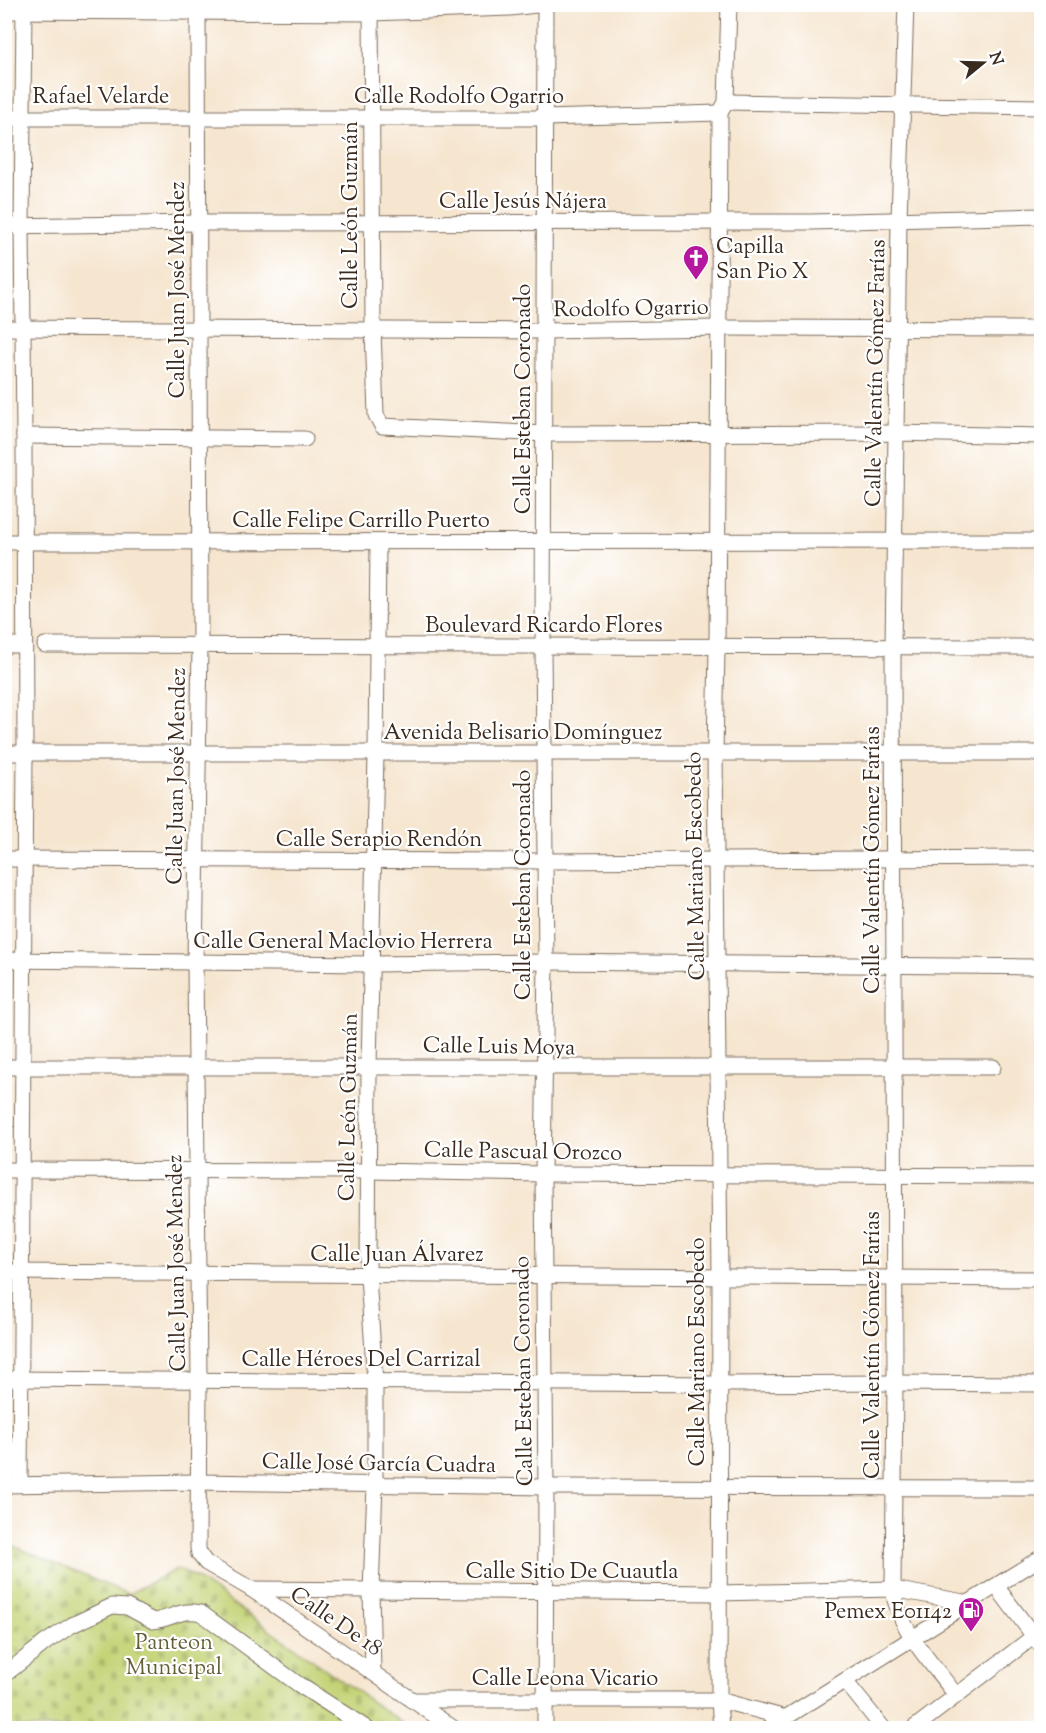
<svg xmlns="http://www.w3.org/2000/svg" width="1046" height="1733" viewBox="0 0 1046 1733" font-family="'Sorts Mill Goudy',serif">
<defs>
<pattern id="cemetery-stones" width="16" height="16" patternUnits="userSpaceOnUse" patternTransform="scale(1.5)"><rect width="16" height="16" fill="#c3d375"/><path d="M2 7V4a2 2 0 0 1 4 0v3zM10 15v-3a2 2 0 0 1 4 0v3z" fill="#a8b565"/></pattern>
</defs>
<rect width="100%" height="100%" fill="#fff"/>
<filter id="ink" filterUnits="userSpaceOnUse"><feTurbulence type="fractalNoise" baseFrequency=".0167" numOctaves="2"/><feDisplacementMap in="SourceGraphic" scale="12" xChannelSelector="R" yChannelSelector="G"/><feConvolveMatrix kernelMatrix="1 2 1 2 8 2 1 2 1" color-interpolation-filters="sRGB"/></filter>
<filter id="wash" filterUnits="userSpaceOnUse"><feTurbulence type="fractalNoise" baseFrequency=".008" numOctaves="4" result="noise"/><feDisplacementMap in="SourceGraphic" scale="24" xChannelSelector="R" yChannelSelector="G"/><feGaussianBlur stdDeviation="1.35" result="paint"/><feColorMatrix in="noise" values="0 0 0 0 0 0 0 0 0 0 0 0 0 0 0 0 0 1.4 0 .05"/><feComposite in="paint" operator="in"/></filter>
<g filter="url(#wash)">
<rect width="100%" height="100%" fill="#f6e6d0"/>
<path fill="url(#cemetery-stones)" stroke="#7f7e4a" stroke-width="1.5" d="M4,1533L6,1543L128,1594L177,1569L196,1578L409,1728H5Z"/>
</g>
<g filter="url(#ink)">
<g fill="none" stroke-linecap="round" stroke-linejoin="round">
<g stroke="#7c6c5c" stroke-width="17">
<g id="minor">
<path d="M198,4L200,645L195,962L199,1379L198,1548L199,1554L206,1563L251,1589L453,1728"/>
<path d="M371,4L373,330L376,415L382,426L545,434L895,433L1042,436"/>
<path d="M545,4L543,646L546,962L543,1174L546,1487L545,1728"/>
<path d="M906,4L899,219L893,646L895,1383L893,1589C898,1630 932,1663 956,1695"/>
<path d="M4,11L371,13L510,8L545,4"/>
<path d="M726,102L1042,107"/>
<path d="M4,118H545L720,113"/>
<path d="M4,226L198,223L811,222L1042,216"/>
<path d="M4,328L544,331L719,328L1042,329"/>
<path d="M24,436L305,439"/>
<path d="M4,542L1042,541"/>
<path d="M4,645H23"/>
<path d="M45,645L1042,647"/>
<path d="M4,753H1042"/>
<path d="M4,859L545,861L1042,858"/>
<path d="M4,960L372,964L546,962L1042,967"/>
<path d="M4,1067H993"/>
<path d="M4,1170L368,1171L543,1174L1042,1176"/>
<path d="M4,1272L1042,1279"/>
<path d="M4,1379L720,1384L895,1383L1042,1384"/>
<path d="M20,1484L25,753L24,436L22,226L24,4"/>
<path d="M4,1485L198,1482L546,1487L1042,1488"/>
<path d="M996,1586L1042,1647"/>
<path d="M251,1589L719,1593L893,1589L969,1603"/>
<path d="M373,1672L371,1591L375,1485V1382L368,1276L369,1066L376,754L378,542"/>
<path d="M4,1675L46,1642L72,1625L112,1606L127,1607L153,1621C171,1619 183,1608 201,1613L298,1684L366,1728"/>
<path d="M845,1681L883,1728"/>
<path d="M411,1700H719L786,1718"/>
<path d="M721,1728L719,1700L720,1278L715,752L717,648L720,113L726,102L729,4"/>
<path d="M769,1728L1042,1557"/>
<path d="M914,1728L1033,1637"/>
</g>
</g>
<use href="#minor" stroke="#fff" stroke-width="15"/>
</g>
</g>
<defs>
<g id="church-pin" transform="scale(1.35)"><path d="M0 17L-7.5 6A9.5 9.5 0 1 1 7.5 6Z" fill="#b5179e" stroke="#fff"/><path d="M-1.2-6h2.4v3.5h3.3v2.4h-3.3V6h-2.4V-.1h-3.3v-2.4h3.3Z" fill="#fff"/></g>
<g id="fuel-pin" transform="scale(1.35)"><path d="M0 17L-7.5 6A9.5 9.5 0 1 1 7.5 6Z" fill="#b5179e" stroke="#fff"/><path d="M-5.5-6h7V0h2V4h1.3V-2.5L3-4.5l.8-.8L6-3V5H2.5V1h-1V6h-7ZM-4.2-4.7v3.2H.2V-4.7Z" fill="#fff"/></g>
</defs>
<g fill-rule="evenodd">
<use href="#church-pin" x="696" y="258"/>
<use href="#fuel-pin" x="971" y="1610"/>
</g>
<g text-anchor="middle" stroke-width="4.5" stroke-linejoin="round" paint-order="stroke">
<g font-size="22" fill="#3b2a1e" stroke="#fff">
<text x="101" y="103">Rafael Velarde</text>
<text x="459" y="103">Calle Rodolfo Ogarrio</text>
<text x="523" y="208">Calle Jesús Nájera</text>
<text transform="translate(349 215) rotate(-90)" y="8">Calle León Guzmán</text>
<text transform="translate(176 290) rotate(-90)" y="8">Calle Juan José Mendez</text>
<text transform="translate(631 307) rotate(-1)" y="8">Rodolfo Ogarrio</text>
<text transform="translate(874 373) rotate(-89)" y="8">Calle Valentín Gómez Farías</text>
<text transform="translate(522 399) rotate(-90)" y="8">Calle Esteban Coronado</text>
<text x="361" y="527">Calle Felipe Carrillo Puerto</text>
<text x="544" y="632">Boulevard Ricardo Flores</text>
<text x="523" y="739">Avenida Belisario Domínguez</text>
<text transform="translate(175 776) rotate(-89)" y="8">Calle Juan José Mendez</text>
<text x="379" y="846">Calle Serapio Rendón</text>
<text transform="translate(871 860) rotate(-90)" y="8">Calle Valentín Gómez Farías</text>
<text transform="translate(694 866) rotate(-91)" y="8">Calle Mariano Escobedo</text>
<text transform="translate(522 885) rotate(-90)" y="8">Calle Esteban Coronado</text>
<text x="343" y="948">Calle General Maclovio Herrera</text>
<text transform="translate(499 1045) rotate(1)" y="8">Calle Luis Moya</text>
<text transform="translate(347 1107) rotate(-89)" y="8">Calle León Guzmán</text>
<text transform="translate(523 1150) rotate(1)" y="8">Calle Pascual Orozco</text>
<text x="397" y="1261">Calle Juan Álvarez</text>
<text transform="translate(175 1263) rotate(-91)" y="8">Calle Juan José Mendez</text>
<text transform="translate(871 1345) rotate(-90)" y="8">Calle Valentín Gómez Farías</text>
<text transform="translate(696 1352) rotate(-90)" y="8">Calle Mariano Escobedo</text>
<text x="361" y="1366">Calle Héroes Del Carrizal</text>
<text transform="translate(522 1371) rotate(-91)" y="8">Calle Esteban Coronado</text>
<text transform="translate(379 1462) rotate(1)" y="8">Calle José García Cuadra</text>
<text x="572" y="1578">Calle Sitio De Cuautla</text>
<text transform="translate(337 1620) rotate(34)" y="8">Calle De 18</text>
<text x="565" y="1685">Calle Leona Vicario</text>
</g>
<g font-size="22" fill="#3b2a1e" stroke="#fff" text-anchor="start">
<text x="716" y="253">Capilla<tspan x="716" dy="25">San Pio X</tspan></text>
<text x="952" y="1618" text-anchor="end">Pemex E01142</text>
</g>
<g font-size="22" fill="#645d38" stroke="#fff">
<text x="174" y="1649">Panteon<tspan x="174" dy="25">Municipal</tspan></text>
</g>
</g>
<rect width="1046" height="1733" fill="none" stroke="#fff" stroke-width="24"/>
<g transform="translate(983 63) rotate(71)" stroke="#ffffff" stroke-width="4.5" paint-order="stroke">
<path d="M0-4.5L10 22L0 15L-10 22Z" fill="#3b2a1e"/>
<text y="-9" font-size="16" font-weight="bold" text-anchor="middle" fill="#3b2a1e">N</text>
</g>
</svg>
